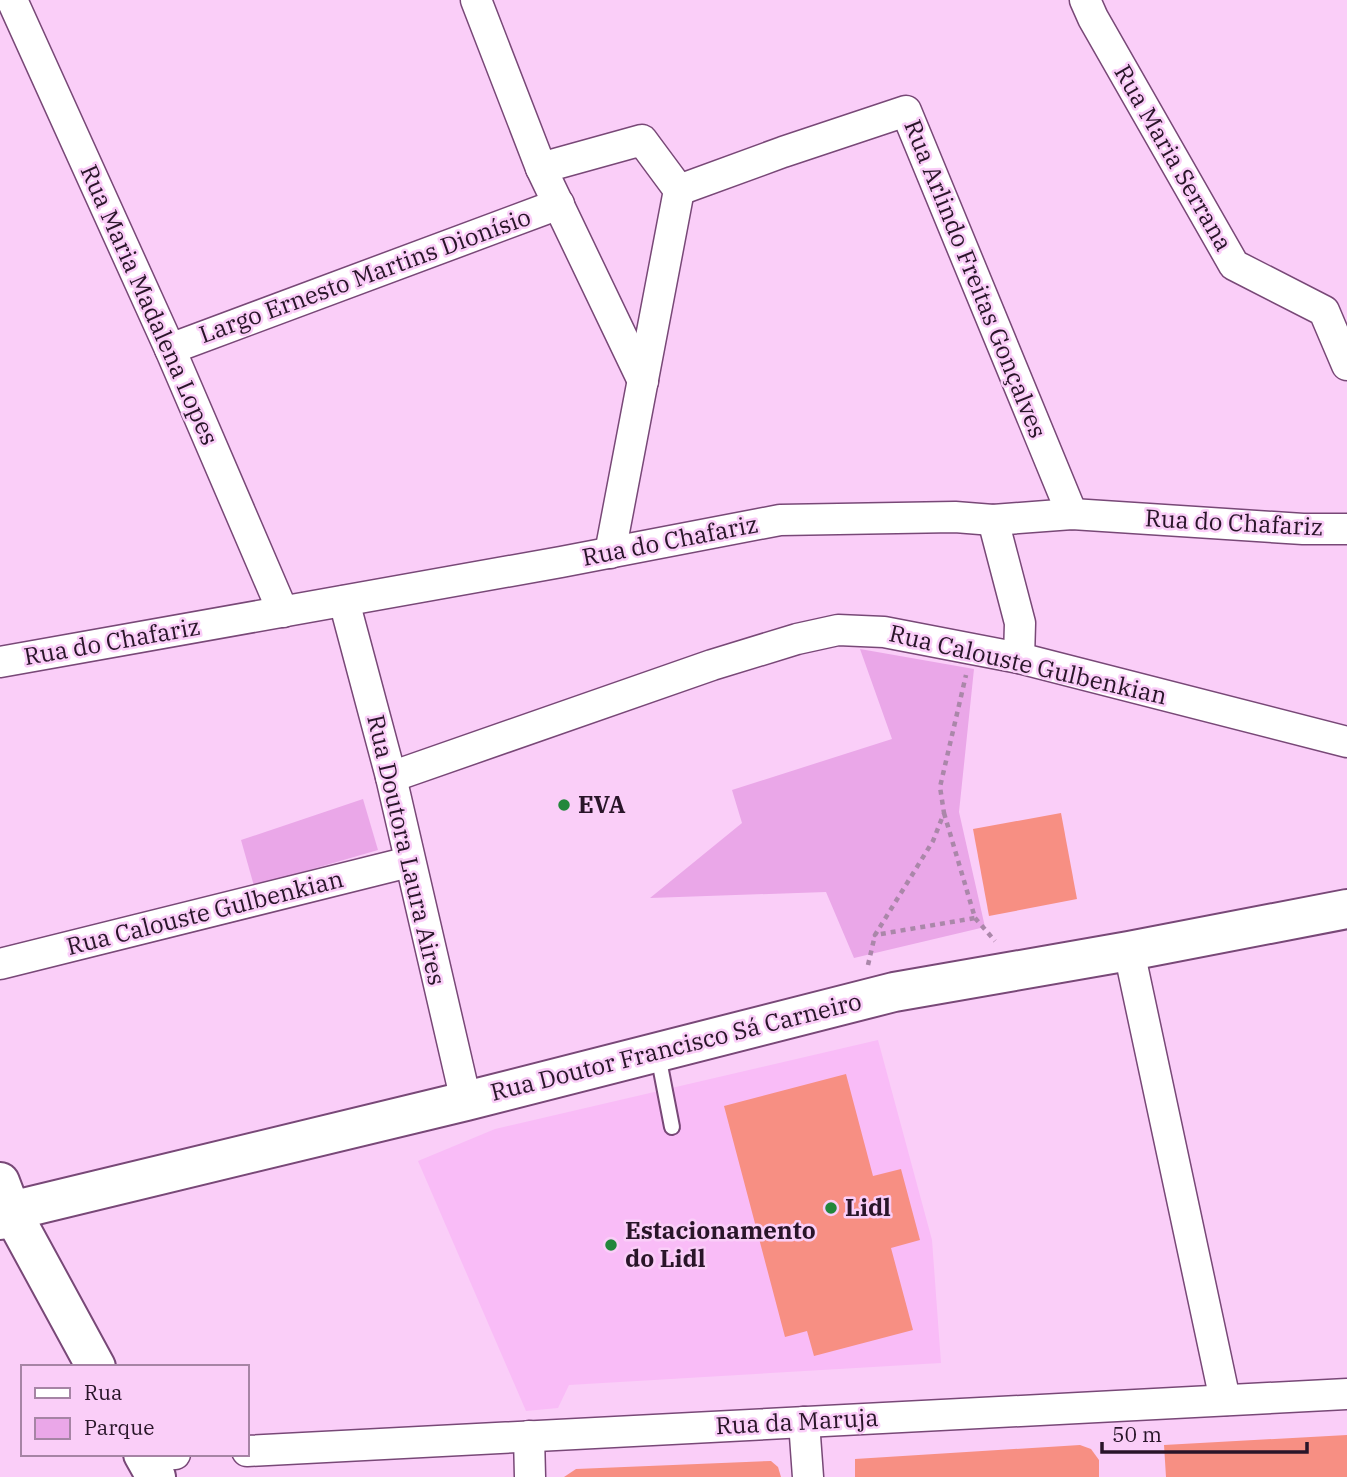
<svg xmlns="http://www.w3.org/2000/svg" width="1347" height="1477" viewBox="0 0 1347 1477" font-family="'IBM Plex Serif',serif">
<rect width="100%" height="100%" fill="#facef8"/>
<path fill="#f9bcf7" d="M878,1040L932,1240L941,1363L569,1385L558,1408L526,1411L418,1161L495,1129Z"/>
<g fill="#eaa7e8">
<path d="M860,649L974,669L959,812L985,927L854,958L826,892L650,898L742,823L732,790L892,739Z"/>
<path d="M363,799L378,850L254,886L241,840Z"/>
</g>
<g fill="#f78f83">
<path d="M1061,813L1077,899L989,916L973,829Z"/>
<path d="M846,1074L873,1176L901,1169L920,1240L891,1248L913,1330L814,1356L807,1331L785,1337L724,1106Z"/>
<path d="M1347,1435V1477H1166L1164,1445Z"/>
<path d="M1080,1445L1091,1449L1099,1460V1477H855V1459Z"/>
<path d="M771,1461L778,1467L781,1477H564L576,1469Z"/>
</g>
<g fill="none" stroke-linecap="round" stroke-linejoin="round">
<g stroke="#784877" stroke-width="18">
<path id="lane" d="M658,1055L672,1127"/>
</g>
<g stroke="#784877" stroke-width="33">
<g id="street">
<path d="M12,0L170,349L283,612"/>
<path d="M476,0L541,168L643,381"/>
<path d="M1085,0L1093,18L1234,265L1324,311L1347,365"/>
<path d="M541,168L642,140L679,190L610,553"/>
<path d="M679,190L783,152L906,111L1072,514"/>
<path d="M170,349L559,204"/>
<path d="M993,520L1020,623L1019,658"/>
<path d="M344,601L391,777L466,1101"/>
<path d="M0,662L561,562L780,520L955,517L993,520L1072,514L1303,529H1347"/>
<path d="M391,777L712,665L797,639L838,630L884,632L1019,658L1347,742"/>
<path d="M1129,951L1225,1400"/>
<path d="M0,964L409,862"/>
<path d="M804,1422L808,1477"/>
<path d="M529,1436L530,1477"/>
<path d="M247,1451L1347,1394"/>
<path d="M144,1456L175,1454"/>
</g>
</g>
<g stroke="#784877" stroke-width="42">
<g id="secondary">
<path d="M0,1182L11,1211L96,1367"/>
<path d="M0,1220L11,1211L466,1101L894,992L1129,951L1347,909"/>
<path d="M143,1454L156,1477"/>
</g>
</g>
<g stroke="#aa87a9" stroke-width="4.5" stroke-dasharray="5 5" stroke-linecap="butt">
<path d="M944,813L975,918L875,935L933,841L944,813L940,787L966,675"/>
<path d="M975,918L995,941"/>
<path d="M868,965L875,935"/>
</g>
<use href="#lane" stroke="#fff" stroke-width="14"/>
<use href="#street" stroke="#fff" stroke-width="30"/>
<use href="#secondary" stroke="#fff" stroke-width="38"/>
</g>
<g fill="#22873b" stroke="#facef8" stroke-width="2.5">
<circle cx="564" cy="805" r="7"/>
<circle cx="831" cy="1208" r="7"/>
<circle cx="611" cy="1245" r="7"/>
</g>
<g text-anchor="middle" stroke-width="5" stroke-linejoin="round" paint-order="stroke">
<g font-size="24" fill="#291529" stroke="#facef8">
<text transform="translate(1173 158) rotate(60)" y="8">Rua Maria Serrana</text>
<text transform="translate(365 276) rotate(-20)" y="8">Largo Ernesto Martins Dionísio</text>
<text transform="translate(975 279) rotate(68)" y="8">Rua Arlindo Freitas Gonçalves</text>
<text transform="translate(149 305) rotate(66)" y="8">Rua Maria Madalena Lopes</text>
<text transform="translate(1234 523) rotate(3)" y="8">Rua do Chafariz</text>
<text transform="translate(670 541) rotate(-11)" y="8">Rua do Chafariz</text>
<text transform="translate(112 642) rotate(-10)" y="8">Rua do Chafariz</text>
<text transform="translate(1028 665) rotate(13)" y="8">Rua Calouste Gulbenkian</text>
<text transform="translate(406 850) rotate(77)" y="8">Rua Doutora Laura Aires</text>
<text transform="translate(205 913) rotate(-14)" y="8">Rua Calouste Gulbenkian</text>
<text transform="translate(676 1047) rotate(-14)" y="8">Rua Doutor Francisco Sá Carneiro</text>
<text transform="translate(797 1422) rotate(-3)" y="8">Rua da Maruja</text>
</g>
<g font-size="24" font-weight="bold" fill="#291529" stroke="#facef8" text-anchor="start">
<text x="578" y="813">EVA</text>
<text x="845" y="1216">Lidl</text>
<text x="625" y="1239">Estacionamento<tspan x="625" dy="28">do Lidl</tspan></text>
</g>
</g>
<rect x="21" y="1365" width="228" height="91" fill="#facef8" stroke="#a684a5" stroke-width="2"/>
<rect x="35" y="1388" width="35" height="10" fill="#ffffff" stroke="#a684a5" stroke-width="2"/>
<text x="84" y="1400" font-size="21" fill="#291529">Rua</text>
<rect x="35" y="1418" width="35" height="21" fill="#eaa7e8" stroke="#a684a5" stroke-width="2"/>
<text x="84" y="1435" font-size="21" fill="#291529">Parque</text>
<path d="M1102 1442v10h205v-10" fill="none" stroke="#291529" stroke-width="3.5"/>
<text x="1112" y="1442" font-size="21" fill="#291529" stroke="#facef8" stroke-width="5" paint-order="stroke">50 m</text>
</svg>
